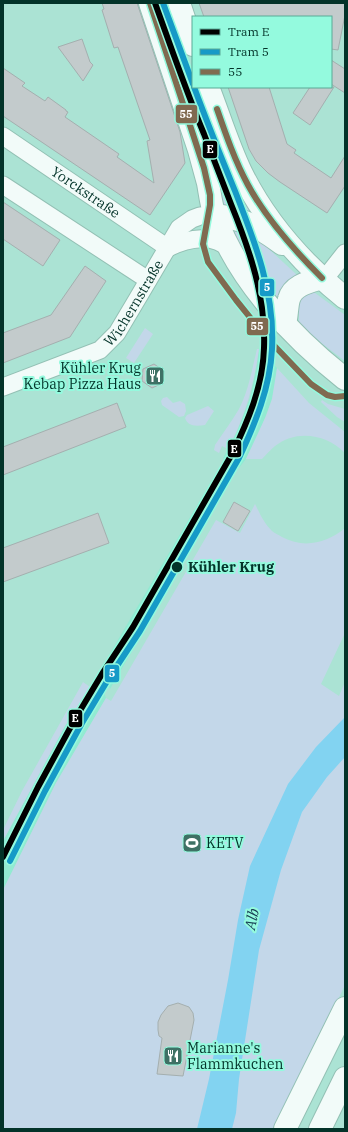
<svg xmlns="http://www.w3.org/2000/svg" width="348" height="1132" viewBox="0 0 348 1132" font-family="'IBM Plex Serif',serif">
<rect width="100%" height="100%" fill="#abe3d4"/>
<g fill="#92ead2">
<path d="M259,349L277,368L275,385L272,399L258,436L246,459L239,468L223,458L236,434L250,398L257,365Z"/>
<path d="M219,468L233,477L110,689L102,667Z"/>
<path d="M98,674L106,698L56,783L3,890V841L65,726Z"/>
</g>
<g fill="#c3d7e9">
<path d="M234,180L237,191L248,200L264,220L238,208L223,205L216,187Z"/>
<path d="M230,227L257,238L297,275L286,284L278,300L272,296L243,253Z"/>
<path d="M311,290L345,315V361L304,330C299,325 299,322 299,316C297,302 299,297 311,290Z"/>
<path d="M145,328L153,334L134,363L126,358Z"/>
<path d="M257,349H259C254,385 245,417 228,449L222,446L219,453L214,450L215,445C223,433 232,421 239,409C249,390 252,369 257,349Z"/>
<path d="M277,368L309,403L345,432V453C327,434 296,429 275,446C270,450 266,455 262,459H246L266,416L272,399Z"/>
<path d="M167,397L173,403L180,401L185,404L186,411L184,416L179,417L162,405L161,401L163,398Z"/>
<path d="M322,400L328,404L345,409V422L337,417L321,402Z"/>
<path d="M208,406L214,411L205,425C196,426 188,427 185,418L187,415Z"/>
<path d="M255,504C260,514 264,523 272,531C274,533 279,535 282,537C304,549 327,543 345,528V633L321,684L339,696L345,682V985L276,1129H3V890L56,783L106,698L111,701L216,520L240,533Z"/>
<path d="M83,682L90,687L65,726L3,841V830L22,791Z"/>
</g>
<path fill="#82d3f1" d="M345,717V757L327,777L302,812L281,870L259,950L239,1079L236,1113L232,1129H197L209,1079L228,980L238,920L250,866L288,784L316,747Z"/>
<g fill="#c3cbcc" stroke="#a4afaf">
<path d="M102,3H137L180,132L185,163L150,215L3,116V68L25,83L22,86L45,101L48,97L66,110V111L68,112L65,117L119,154L117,157L154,183L147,141L150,140L118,47L114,48L102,10L104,9Z"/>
<path d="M199,3H345V15L338,50L331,49V17H204Z"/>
<path d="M82,39L90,62L93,65L83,81L58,47Z"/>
<path d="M331,60L345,69V93L331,84Z"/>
<path d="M228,87H269L287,144L296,150L294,153L331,178L345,156V186L327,213L280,182L268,173L256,161L249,149Z"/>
<path d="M310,87H334L310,125L293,113Z"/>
<path d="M3,202L60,240L43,266L3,239Z"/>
<path d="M85,266L106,281L70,337L3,363V333L51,315Z"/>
<path d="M154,364L164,371L163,383L152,388L142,381L143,369Z"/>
<path d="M117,403L126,427L3,475V447Z"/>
<path d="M234,502L250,511L238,531L223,522Z"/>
<path d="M98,513L109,543L3,582V548Z"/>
<path d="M178,1003L189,1007L193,1013L194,1020L183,1076L157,1074L162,1038L159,1036L158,1030V1022L161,1015L168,1006Z"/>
</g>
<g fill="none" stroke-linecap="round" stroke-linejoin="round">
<g stroke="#93c0b4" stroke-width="19">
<g id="minor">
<path id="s1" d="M3,136L168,248"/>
<path d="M3,185L148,280"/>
<path d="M168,248C188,238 216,232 232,252"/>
<path d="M322,278L330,272L345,253"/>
<path id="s2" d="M3,387L100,350L117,333L139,296L179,228L192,219L200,216L215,215"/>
</g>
</g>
<g stroke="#93c0b4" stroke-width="24">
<g id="major">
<path d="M150,3L199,150C202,161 205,172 208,183C210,194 211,205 215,216C238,280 292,337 345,379"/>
<path d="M179,3L193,45"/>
<path d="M208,87C219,115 228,145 241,172C265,221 303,264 345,298"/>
<path d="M215,215C244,219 258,226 282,244"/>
<path d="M285,324C287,317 287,305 289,299C293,285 309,282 322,278"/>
</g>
</g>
<g stroke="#93c0b4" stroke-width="24">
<g id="highway">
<path d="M285,1129L345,1008"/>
<path d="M320,1129L345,1078"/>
</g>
</g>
<use href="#minor" stroke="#f2fbf9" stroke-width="17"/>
<use href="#major" stroke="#f2fbf9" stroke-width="22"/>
<use href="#highway" stroke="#f2fbf9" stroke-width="22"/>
<g stroke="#94fade" stroke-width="9">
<g id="bus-1">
<path d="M150,3L204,168L210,195V205L203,244L208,262L236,300L265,336L311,384L327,395L335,397L345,396"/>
<path d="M217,109C226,135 235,161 248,185C267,220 294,250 322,278"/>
</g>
</g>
<use href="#bus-1" stroke="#806a50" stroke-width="6"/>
<g stroke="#94fade" stroke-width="9">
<path id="tram-1" d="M3,857L38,787L75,719L102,674L133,627L232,454C248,421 263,386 264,348C266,297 250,251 231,204C222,181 213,157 204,134C186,91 171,47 155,3"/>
</g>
<g stroke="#94fade" stroke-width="9">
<g id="tram-2">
<path d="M163,3L193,84"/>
<path d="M10,861L45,791L82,723L109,678L140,631L239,458C255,424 270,388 272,349C275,293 255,242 235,191C221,157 207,122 194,87"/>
</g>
</g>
<use href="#tram-1" stroke="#000" stroke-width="6"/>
<use href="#tram-2" stroke="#169ac7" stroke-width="6"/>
</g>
<defs>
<g id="restaurant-square" transform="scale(1)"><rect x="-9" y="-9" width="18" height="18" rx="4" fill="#3e7165" stroke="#94fade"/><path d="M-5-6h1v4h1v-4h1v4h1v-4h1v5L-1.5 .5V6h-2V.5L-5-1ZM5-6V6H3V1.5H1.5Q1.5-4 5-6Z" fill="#fff"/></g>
<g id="stadium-square" transform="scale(1)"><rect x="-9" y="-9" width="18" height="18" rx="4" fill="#3e7165" stroke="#94fade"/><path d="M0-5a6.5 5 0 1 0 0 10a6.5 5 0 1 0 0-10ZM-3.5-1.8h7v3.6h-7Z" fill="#fff"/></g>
</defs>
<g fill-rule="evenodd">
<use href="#restaurant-square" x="155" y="376"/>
<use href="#stadium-square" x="192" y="843"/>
<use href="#restaurant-square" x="173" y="1056"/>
</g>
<circle fill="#033329" stroke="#94fade" stroke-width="1.5" cx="177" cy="567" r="6"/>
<g text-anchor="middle" stroke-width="4" stroke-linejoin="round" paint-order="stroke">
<g font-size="14" fill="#033329" stroke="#94fade">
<text dy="5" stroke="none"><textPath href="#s1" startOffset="100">Yorckstraße</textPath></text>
<text dy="5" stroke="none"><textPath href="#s2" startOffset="162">Wichernstraße</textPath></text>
</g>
<g font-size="14" fill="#033329" stroke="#94fade" text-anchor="start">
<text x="141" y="373" text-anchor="end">Kühler Krug<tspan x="141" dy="16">Kebap Pizza Haus</tspan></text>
<text x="206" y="848">KETV</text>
<text x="187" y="1053">Marianne's<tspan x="187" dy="16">Flammkuchen</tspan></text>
</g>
<g font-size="14" font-weight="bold" fill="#033329" stroke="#94fade" text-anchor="start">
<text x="188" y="572">Kühler Krug</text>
</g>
<g font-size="15" font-style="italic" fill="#194055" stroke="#94fade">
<text transform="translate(252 919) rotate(-78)" y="5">Alb</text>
</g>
</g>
<g stroke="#94fade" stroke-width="1.5">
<rect x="175" y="104" width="23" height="20" rx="4" fill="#806a50"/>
<rect x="202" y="140" width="16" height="19" rx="4" fill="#000"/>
<rect x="259" y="278" width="16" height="19" rx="4" fill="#169ac7"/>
<rect x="246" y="317" width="23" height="19" rx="4" fill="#806a50"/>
<rect x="227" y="439" width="15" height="19" rx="4" fill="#000"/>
<rect x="104" y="664" width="16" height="19" rx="4" fill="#169ac7"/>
<rect x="68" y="709" width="15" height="19" rx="4" fill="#000"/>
</g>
<g font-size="11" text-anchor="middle" font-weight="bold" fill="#fff">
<text x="186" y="118">55</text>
<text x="210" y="153">E</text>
<text x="267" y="291">5</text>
<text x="257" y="330">55</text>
<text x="234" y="453">E</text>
<text x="112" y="677">5</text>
<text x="75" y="722">E</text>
</g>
<rect width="348" height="1132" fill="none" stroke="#033329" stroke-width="8"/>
<rect x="192" y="16" width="140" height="72" fill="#94fade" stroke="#5aaa96"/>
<rect x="200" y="29" width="20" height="6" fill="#000000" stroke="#5aaa96"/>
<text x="228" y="36" font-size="12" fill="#033329">Tram E</text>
<rect x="200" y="49" width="20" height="6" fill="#169ac7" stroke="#5aaa96"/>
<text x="228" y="56" font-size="12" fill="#033329">Tram 5</text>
<rect x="200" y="69" width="20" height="6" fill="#806a50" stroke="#5aaa96"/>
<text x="228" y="76" font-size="12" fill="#033329">55</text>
</svg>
